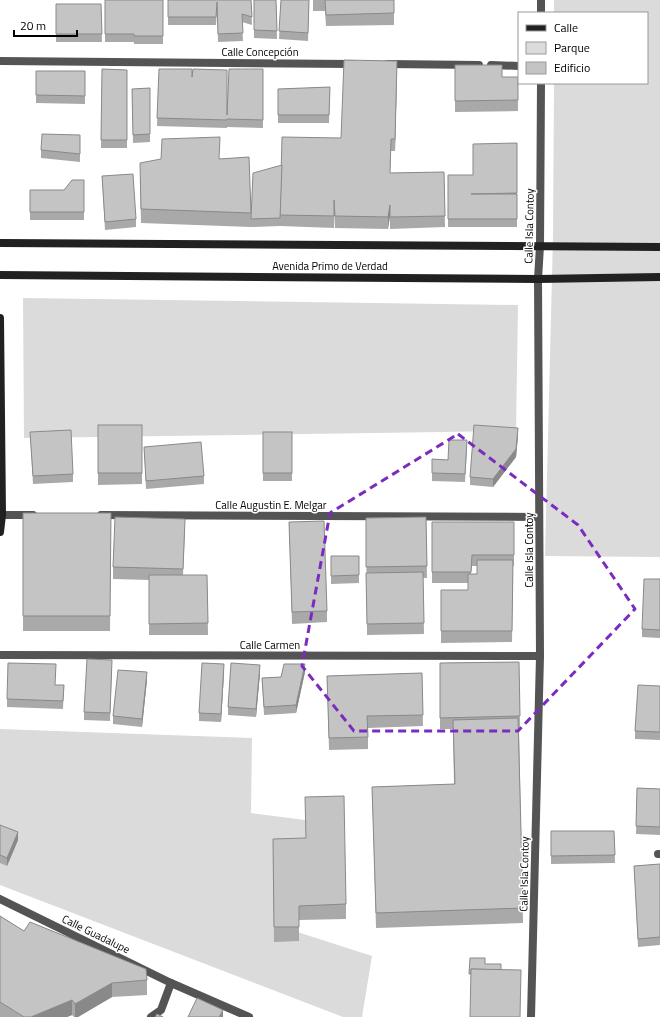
<svg xmlns="http://www.w3.org/2000/svg" width="660" height="1017" viewBox="0 0 660 1017" font-family="'Titillium Web',sans-serif">
<rect width="100%" height="100%" fill="#fff"/>
<g fill="#dbdbdb">
<path d="M554,0H660V557L545,556L553,236L554,83H647V13H554Z"/>
<path d="M23,298L518,305L516,431L24,438Z"/>
<path d="M0,729L252,738L251,813L321,822L282,927L372,956L362,1017H343L0,885Z"/>
</g>
<g fill="none" stroke-linecap="round" stroke-linejoin="round">
<g stroke="#545454" stroke-width="8">
<path d="M541,13V0"/>
<path d="M0,61L353,64"/>
<path d="M387,64L479,65"/>
<path d="M491,65L519,66"/>
<path d="M0,515H33"/>
<path d="M101,515L539,517"/>
<path d="M0,655L540,656"/>
<path d="M658,854H660"/>
<path d="M0,899L171,983L249,1017"/>
<path d="M151,1017L161,1010L171,983"/>
<path d="M531,1017L540,656L538,279L540,246L541,83"/>
</g>
<g stroke="#212121" stroke-width="8">
<path d="M0,243L660,247"/>
<path d="M0,275L538,279L660,277"/>
<path d="M0,318L2,515L0,532"/>
</g>
</g>
<g fill="#a9a9a9" fill-rule="evenodd">
<path d="M105,0H163V44H134V42H105Z"/>
<path d="M168,0H251L252,25L242,22L243,41L218,42L217,10L216,25H168Z"/>
<path d="M254,0H276L277,39L254,38Z"/>
<path d="M281,0H309L308,41L279,39Z"/>
<path d="M313,0H394V25L326,26L325,11H313Z"/>
<path d="M56,4H101L102,42H56Z"/>
<path d="M455,65L502,77H518V111L455,112Z"/>
<path d="M102,69L127,70V148H101Z"/>
<path d="M159,69L192,77L227,115L263,69V128L227,127V128L157,126Z"/>
<path d="M36,71H85V104L36,103Z"/>
<path d="M397,73L395,151H391L390,173L444,172L445,227L390,229V216L388,229L335,228L334,212V228L280,226L251,227L141,223L140,178L220,159L249,157L251,219L282,165L341,138Z"/>
<path d="M330,87L329,123H278V89Z"/>
<path d="M150,88V142L133,143L132,89Z"/>
<path d="M80,135V162L41,158V150Z"/>
<path d="M517,143V227H448V175H473Z"/>
<path d="M102,176L136,219V227L105,230Z"/>
<path d="M84,180V220H30V190H64Z"/>
<path d="M98,425H142V484L98,485Z"/>
<path d="M30,432L73,474V482L33,484Z"/>
<rect x="263" y="432" width="29" height="49"/>
<path d="M518,436L516,457L493,487L470,485V477Z"/>
<path d="M144,447L204,476V484L146,489Z"/>
<path d="M467,448L465,482L432,481V459L448,460Z"/>
<path d="M23,513H111L110,631H23Z"/>
<path d="M426,517L427,578H423L424,634L367,635L366,518Z"/>
<path d="M289,522L327,611V622L292,624Z"/>
<path d="M432,522H514V566H513L512,642L441,643V590H468V583H432ZM472,566H477V574H471Z"/>
<path d="M185,531L183,575H207L208,635H149V580L113,579V567Z"/>
<path d="M331,556H359V583L331,584Z"/>
<path d="M660,579V638L642,637V629Z"/>
<path d="M519,662L520,728H519L523,923L376,928L372,787L454,784L453,729H440V663Z"/>
<path d="M112,668L110,721L84,720V712Z"/>
<path d="M224,672L221,722L199,721V713Z"/>
<path d="M305,672L296,713L264,715L262,678L281,677Z"/>
<path d="M260,673L256,717L228,715V707Z"/>
<path d="M422,673L423,726L368,728V749L329,750L327,676Z"/>
<path d="M147,680L142,727L113,724V716Z"/>
<path d="M56,685H64L63,709L7,707V699Z"/>
<path d="M660,686V740L635,739V731Z"/>
<path d="M637,788L660,789V835L636,834Z"/>
<path d="M0,825L18,840L7,866L0,863Z"/>
<path d="M551,831H614L615,863L551,864Z"/>
<path d="M306,838L346,904V919L299,920V941L274,942L273,854Z"/>
<path d="M660,864V945L638,947L634,866Z"/>
<path d="M0,916L24,931L147,980V995L112,997L78,1017H74L72,1015L67,1017H0Z"/>
</g>
<g fill="#898989">
<path d="M397,61V73L395,151V139Z"/>
<path d="M390,205V216L388,229V217Z"/>
<path d="M518,428V436L516,457L493,487V479Z"/>
<path d="M224,664V672L221,722V714Z"/>
<path d="M305,664V672L296,713V705Z"/>
<path d="M260,665V673L256,717V709Z"/>
<path d="M147,672V680L142,727V719Z"/>
<path d="M18,832V840L7,866V858Z"/>
<path d="M112,983V997L78,1017H75V1004Z"/>
<path d="M72,1000V1015L67,1017H31Z"/>
<path d="M223,1010V1017H219Z"/>
</g>
<g fill="#c4c4c4" stroke="#898989">
<path d="M105,0H163V36H134V34H105Z"/>
<path d="M168,0H251L252,17L242,14L243,33L218,34L217,2L216,17H168Z"/>
<path d="M254,0H276L277,31L254,30Z"/>
<path d="M281,0H309L308,33L279,31Z"/>
<path d="M325,0H394V13L326,15Z"/>
<path d="M56,4H101L102,34H56Z"/>
<path d="M344,60L397,61L395,139H391L390,173L444,172L445,216L390,217V205L388,217L335,216L334,200V216L280,215L282,137L341,138Z"/>
<path d="M455,65H502V77H518V100L455,101Z"/>
<path d="M102,69L127,70V140H101Z"/>
<path d="M159,69H192V77L193,69L227,70V115L229,69H263V120L227,119V120L157,118Z"/>
<path d="M36,71H85V96L36,95Z"/>
<path d="M330,87L329,115H278V89Z"/>
<path d="M150,88V134L133,135L132,89Z"/>
<path d="M42,134L80,135V154L41,150Z"/>
<path d="M220,137L219,159L249,157L251,213L141,209L140,163L161,159L162,139Z"/>
<path d="M517,143V193L471,194H517V219H448V175H473V144Z"/>
<path d="M282,165L280,218L251,219L253,173Z"/>
<path d="M133,174L136,219L105,222L102,176Z"/>
<path d="M72,180H84V212H30V190H64Z"/>
<rect x="98" y="425" width="44" height="48"/>
<path d="M474,425L518,428L516,449L493,479L470,477Z"/>
<path d="M71,430L73,474L33,476L30,432Z"/>
<rect x="263" y="432" width="29" height="41"/>
<path d="M449,440H467L465,474L432,473V459L448,460Z"/>
<path d="M201,442L204,476L146,481L144,447Z"/>
<path d="M23,513H111L110,616H23Z"/>
<path d="M115,517L185,519L183,569L113,567Z"/>
<path d="M426,517L427,566L366,567V518Z"/>
<path d="M324,521L327,611L292,612L289,522Z"/>
<path d="M432,522H514V555H472L471,572H432Z"/>
<path d="M331,556H359V575L331,576Z"/>
<path d="M477,560H513L512,631H441V590H468V574H477Z"/>
<path d="M423,572L424,623L367,624L366,573Z"/>
<path d="M149,575H207L208,623L149,624Z"/>
<path d="M644,579H660V630L642,629Z"/>
<path d="M87,659L112,660L110,713L84,712Z"/>
<path d="M519,662L520,716L440,718V663Z"/>
<path d="M8,663L56,664L55,685H64L63,701L7,699Z"/>
<path d="M202,663L224,664L221,714L199,713Z"/>
<path d="M231,663L260,665L256,709L228,707Z"/>
<path d="M284,664H305L296,705L264,707L262,678L281,677Z"/>
<path d="M118,670L147,672L142,719L113,716Z"/>
<path d="M422,673L423,715L367,716L368,737L329,738L327,676Z"/>
<path d="M638,685L660,686V732L635,731Z"/>
<path d="M518,718L523,908L376,913L372,787L455,784L453,720Z"/>
<path d="M637,788L660,789V827L636,826Z"/>
<path d="M344,796L346,904L299,906V927H274L273,839L306,838L305,797Z"/>
<path d="M0,825L18,832L7,858L0,855Z"/>
<path d="M551,831H614L615,855L551,856Z"/>
<path d="M660,864V937L638,939L634,866Z"/>
<path d="M0,916L24,931L30,922L146,969L147,980L112,983L75,1004L72,1000L31,1017H24L0,1002Z"/>
<path d="M470,958H485V964H501V970L471,969V974H469Z"/>
<path d="M471,969L521,970L520,1017H470Z"/>
<path d="M197,998L223,1010L219,1017H188Z"/>
<path d="M157,1014L163,1017H155Z"/>
</g>
<path fill="none" stroke="#7b2cbf" stroke-width="3" stroke-dasharray="8 5" stroke-linejoin="round" d="M458,434L578,525L635,609L518,731H354L302,666L330,513Z"/>
<g text-anchor="middle" stroke-width="3" stroke-linejoin="round" paint-order="stroke">
<g font-size="11" fill="#000" stroke="#fff">
<text x="260" y="56">Calle Concepción</text>
<text transform="translate(529 226) rotate(-89)" y="4">Calle Isla Contoy</text>
<text x="330" y="270">Avenida Primo de Verdad</text>
<text x="271" y="509">Calle Augustin E. Melgar</text>
<text transform="translate(529 550) rotate(-90)" y="4">Calle Isla Contoy</text>
<text x="270" y="649">Calle Carmen</text>
<text transform="translate(524 874) rotate(-89)" y="4">Calle Isla Contoy</text>
<text transform="translate(96 934) rotate(26)" y="4">Calle Guadalupe</text>
</g>
</g>
<rect x="518" y="12" width="130" height="72" fill="#ffffff" stroke="#999999"/>
<rect x="526" y="25" width="20" height="6" fill="#212121" stroke="#999999"/>
<text x="554" y="32" font-size="12" fill="#000000">Calle</text>
<rect x="526" y="42" width="20" height="12" fill="#dbdbdb" stroke="#999999"/>
<text x="554" y="52" font-size="12" fill="#000000">Parque</text>
<rect x="526" y="62" width="20" height="12" fill="#c4c4c4" stroke="#999999"/>
<text x="554" y="72" font-size="12" fill="#000000">Edificio</text>
<path d="M14 30v6h63v-6" fill="none" stroke="#000000" stroke-width="2"/>
<text x="20" y="30" font-size="12" fill="#000000" stroke="#ffffff" stroke-width="3" paint-order="stroke">20 m</text>
</svg>
